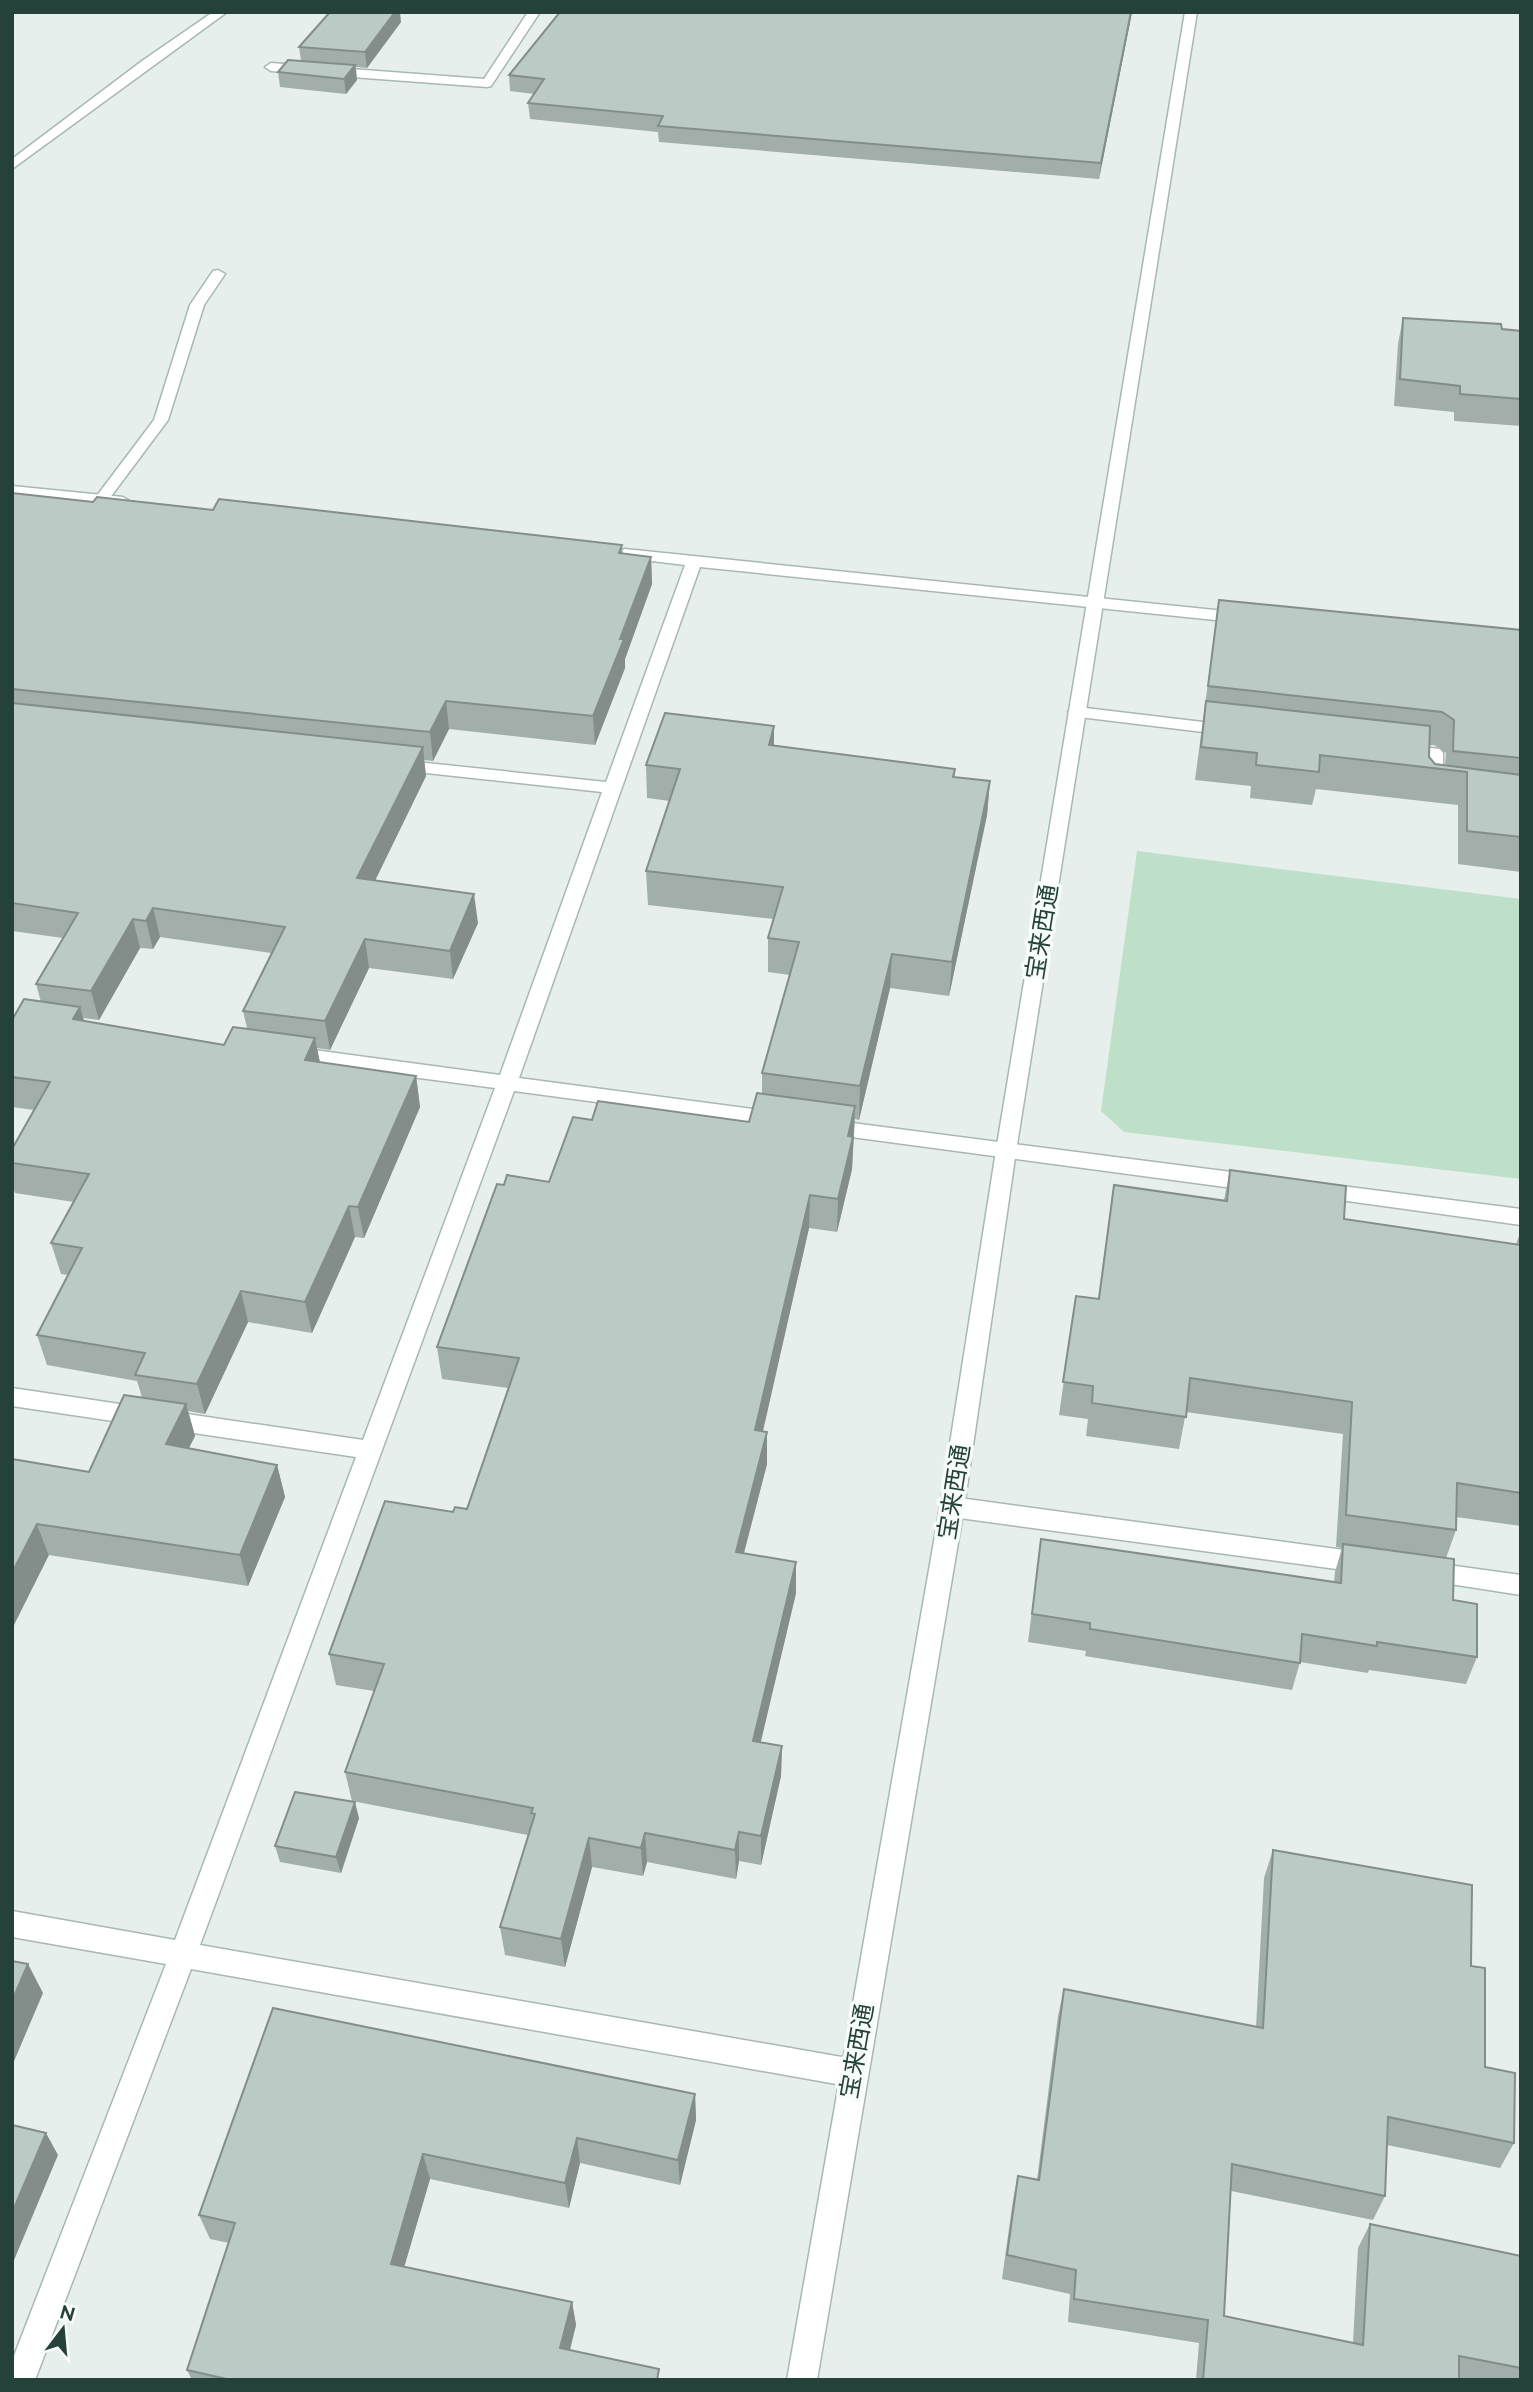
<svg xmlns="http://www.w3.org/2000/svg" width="1533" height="2392" viewBox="0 0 1533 2392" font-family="Raleway,'Noto Sans JP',sans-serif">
<rect width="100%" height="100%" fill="#e6efeb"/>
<path fill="#bfe0c8" d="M1137,851L1521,899V1179L1124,1132L1101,1111Z"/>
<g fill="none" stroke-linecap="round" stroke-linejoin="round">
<g stroke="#a8b8b2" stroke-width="3">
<g id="service">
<path d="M218,270L225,274L204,305L168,420L106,503H96L93,500L96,497L154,420L190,305L213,271Z"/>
<path d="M1077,707L1228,725L1237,730L1228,735L1071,716L1068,712Z"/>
<path d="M1403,745L1440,749L1443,753V790L1440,794H1428L1425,790V757L1397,754L1394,750L1397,746Z"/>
</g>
</g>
<g stroke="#a8b8b2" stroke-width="3">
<g id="minor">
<path d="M213,12H227L12,169V159L142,61Z"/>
<path d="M528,12H540L491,86L487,87L271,71L265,67L271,63L484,79Z"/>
<path d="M12,486L123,497L131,502L123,507L12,496Z"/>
<path d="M625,549L1244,613L1252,618L1244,623L700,567L519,1078L776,1112L783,1114L786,1119L783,1124L776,1126L514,1091L200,1945L853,2059L863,2063L867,2073L863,2083L853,2087L191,1969L35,2380H12V2361L166,1964L12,1937V1911L175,1940L356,1457L12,1406V1388L363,1440L495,1088L291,1061L284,1059L281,1054L284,1049L291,1047L500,1075L602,792L398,770L389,765L398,760L606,782L685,565L619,557L617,554L619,551Z"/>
<path d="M829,1120L1255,1175L1262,1178L1265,1183L1262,1188L1255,1191L829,1134L822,1132L819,1127L822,1122Z"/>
<path d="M1318,1183L1521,1209V1225L1311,1196L1308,1191L1311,1186Z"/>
<path d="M952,1497L1366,1553L1374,1556L1378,1563L1374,1570L1366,1573L952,1517L944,1514L940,1507L944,1500Z"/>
<path d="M1426,1562L1521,1575V1595L1418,1579L1414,1572L1418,1565Z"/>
</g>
</g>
<g stroke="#a8b8b2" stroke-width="3">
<path id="tertiary" d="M1185,12H1197L1016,1151L964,1507L817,2380H787L940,1507L996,1151Z"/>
</g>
<use href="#service" fill="#fff" fill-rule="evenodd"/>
<use href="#minor" fill="#fff" fill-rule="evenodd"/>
<use href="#tertiary" fill="#fff" fill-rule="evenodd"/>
</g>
<g fill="#a1aea9" fill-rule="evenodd">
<path d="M1132,12L1099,179L659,142L658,132L530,119L528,103L534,94L510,91L509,75Z"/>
<path d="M401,22L367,68L356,67L357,80L346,94L280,87L278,72L301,61L299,47Z"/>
<path d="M1403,318L1521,331V426L1454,421V412L1394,406L1398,344Z"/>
<path d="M12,493L93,502L213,510L622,545L623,554L651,557L652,584L625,659V668L595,745L449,729L433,761L424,760L426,776L375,881L478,923L453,979L369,968L330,1050L317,1048L320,1062L416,1076L420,1107L364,1238L355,1237L312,1333L248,1322L205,1414L188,1411L195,1436L188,1449L277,1465L285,1497L248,1586L49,1555L12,1459L89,1472L142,1397L137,1381L47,1365L37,1335L68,1275L61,1274L51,1243L74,1202L15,1193L12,1184V1149L34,1110L12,1107V1020L41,1002L36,984L63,938L12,931ZM160,937L271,953L243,1011L247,1028L224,1045L84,1021L83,1018L99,1020L140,948L153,949Z"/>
<path d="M1219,600L1521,630V872L1458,864V805L1316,789L1312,805L1250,798L1251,786L1195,780ZM1430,745H1434L1446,753L1445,765L1435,764L1429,757Z"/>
<path d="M774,745L955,769V777L990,781L987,815L949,996L890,988L859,1120L855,1119L852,1169L837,1232L809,1228L762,1432L767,1464L744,1553L796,1562V1593L760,1743L782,1746L781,1776L761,1865L739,1861L736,1879L647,1862L643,1876L592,1867L565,1967L505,1955L500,1927L528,1835L352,1801L345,1772L374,1691L336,1685L329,1654L453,1512L467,1509L508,1388L442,1379L437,1347L504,1185L549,1182L592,1120L749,1122L762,1094V1073L790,975L768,972V938L774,919L648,905L646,871L670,801L647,798L646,765Z"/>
<path d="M1230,1170L1344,1219L1516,1244L1521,1231V1526L1456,1517V1530L1446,1558L1453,1600L1477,1657L1466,1684L1369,1670L1368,1673L1300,1662L1292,1690L1085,1656L1086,1651L1028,1642L1041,1539L1334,1582L1335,1572L1342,1548L1336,1547L1343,1434L1186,1412L1179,1449L1086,1436L1088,1419L1059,1415L1076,1296L1098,1299L1114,1185L1224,1200Z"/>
<path d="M359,1818L341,1873L280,1862L275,1846Z"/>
<path d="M1273,1850L1471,1966L1485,2067L1514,2143L1500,2168L1387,2145L1385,2196L1373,2220L1231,2191L1224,2316L1353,2343L1358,2248L1370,2224L1521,2256V2376L1518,2380H1196L1199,2343L1068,2322L1070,2294L1002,2279L1013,2200L1018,2176L1037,2180L1058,2016L1064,1989L1256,2027L1264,1878Z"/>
<path d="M273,2008L695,2094L696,2120L680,2185L580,2163L569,2208L430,2179L404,2267L572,2302L576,2325L569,2350L660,2380H192L187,2370L229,2243L210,2239L199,2215Z"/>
</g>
<g fill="#838d89">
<path d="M395,12H400L401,22L367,68L365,52Z"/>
<path d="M1131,12H1132L1099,179L1101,163Z"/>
<path d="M355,65L357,80L346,94L344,79Z"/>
<path d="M651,557L652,584L625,659V668L595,745L593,716L620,639Z"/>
<path d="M446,701L449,729L433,761L430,732Z"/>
<path d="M774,726V759L769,745Z"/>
<path d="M423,747L426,776L362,907L357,878Z"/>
<path d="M990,781L987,815L949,996L952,962Z"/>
<path d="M474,894L478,923L453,979L450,951Z"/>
<path d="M153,908L160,937L153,949L146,921Z"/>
<path d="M133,919L140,948L99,1020L91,991Z"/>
<path d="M365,939L369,968L330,1050L325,1021Z"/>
<path d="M892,954L890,988L859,1120L860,1086Z"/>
<path d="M80,1007L89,1038L73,1019Z"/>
<path d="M315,1038L321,1069L305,1060Z"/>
<path d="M416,1076L420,1107L364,1238L358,1207Z"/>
<path d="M855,1106L852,1169L837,1232L838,1199L848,1136Z"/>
<path d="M810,1195L809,1228L756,1462L755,1430Z"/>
<path d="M349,1206L355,1237L312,1333L305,1302Z"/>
<path d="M241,1291L248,1322L205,1414L197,1384Z"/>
<path d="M186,1404L195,1436L175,1476L166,1444Z"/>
<path d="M767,1432V1464L736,1583V1552Z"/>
<path d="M277,1465L285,1497L248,1586L240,1555Z"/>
<path d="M37,1524L49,1555L12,1629V1573Z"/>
<path d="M796,1562V1593L754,1771L753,1741Z"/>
<path d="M782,1746L781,1776L761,1865V1836Z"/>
<path d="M355,1802L359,1818L341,1873L336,1857Z"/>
<path d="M739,1832V1861L736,1879L735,1850Z"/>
<path d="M645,1833L647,1862L643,1876L641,1848Z"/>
<path d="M589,1838L592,1867L565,1967L561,1939Z"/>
<path d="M28,1964L43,1993L12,2066V2001Z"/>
<path d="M695,2094L696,2120L680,2185L678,2160Z"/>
<path d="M46,2133L58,2155L12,2265V2213Z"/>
<path d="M577,2138L580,2163L569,2208L565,2183Z"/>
<path d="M423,2154L430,2179L398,2288L391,2264Z"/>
<path d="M572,2302L576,2325L565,2371L560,2348Z"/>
</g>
<g fill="#bbcac4" stroke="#838d89" stroke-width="2">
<path d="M330,12H395L365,52L299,47Z"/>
<path d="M560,12H1131L1101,163L658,126L663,116L528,103L544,79L509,75Z"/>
<path d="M288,60L355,65L344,79L278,72Z"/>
<path d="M1403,318L1501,324L1502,329L1521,331V399L1460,394V386L1400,379Z"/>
<path d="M12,493L93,502L97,497L213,510L219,499L622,545L619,553L651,557L620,639H624L593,716L446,701L430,732L12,689Z"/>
<path d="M1219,600L1521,630V758L1453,751L1454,720L1442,712L1208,686Z"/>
<path d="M1206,701L1430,726L1429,757L1435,764L1521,775V837L1467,831V772L1320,755L1319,772L1256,765L1257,753L1201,747Z"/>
<path d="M12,703L423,747L357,878L474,894L450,951L365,939L325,1021L243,1011L285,927L153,908L146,921L133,919L91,991L36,984L78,913L12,903Z"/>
<path d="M665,713L774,726L769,745L955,769L953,777L990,781L952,962L892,954L860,1086L762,1073L799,942L768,938L783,887L646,871L680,769L646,765Z"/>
<path d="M24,999L80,1007L73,1019L224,1045L233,1027L315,1038L305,1060L416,1076L358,1207L349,1206L305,1302L241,1291L197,1384L135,1375L145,1353L37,1335L82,1248L51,1243L89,1174L12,1163V1149L50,1082L12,1077V1020Z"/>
<path d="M757,1093L855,1106L848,1136L853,1137L838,1199L810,1195L755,1430L767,1432L736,1552L796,1562L753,1741L782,1746L761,1836L739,1832L735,1850L645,1833L641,1848L589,1838L561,1939L500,1927L535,1814L531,1813L533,1808L345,1772L384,1664L329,1654L385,1501L453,1512L455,1507L467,1509L519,1358L437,1347L497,1184L504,1185L507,1175L549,1182L573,1117L592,1120L598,1101L749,1122Z"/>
<path d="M1230,1170L1346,1186L1344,1219L1521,1245V1493L1457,1483L1456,1530L1346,1515L1352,1402L1190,1378L1186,1417L1092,1403L1093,1386L1063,1382L1076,1296L1099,1299L1114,1185L1227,1201Z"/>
<path d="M124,1395L186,1404L166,1444L277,1465L240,1555L37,1524L12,1573V1459L89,1472Z"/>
<path d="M1041,1539L1341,1583L1343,1544L1454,1559L1453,1600L1477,1604V1657L1377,1642V1646L1302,1634L1300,1663L1090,1629V1623L1032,1614Z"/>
<path d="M295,1792L355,1802L336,1857L275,1846Z"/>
<path d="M1273,1850L1472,1885L1471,1966L1485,1968V2067L1515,2073L1514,2143L1388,2117L1385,2196L1232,2164L1224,2316L1363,2345L1370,2224L1521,2256V2368L1459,2356V2380H1203L1208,2320L1074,2299L1076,2270L1007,2255L1018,2176L1039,2180L1064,1989L1263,2028Z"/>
<path d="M12,1961L28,1964L12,2001Z"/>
<path d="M273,2008L695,2094L678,2160L577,2138L565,2183L423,2154L391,2264L572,2302L560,2348L659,2369L657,2380H231L187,2370L235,2223L199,2215Z"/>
<path d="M12,2125L46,2133L12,2213Z"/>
</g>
<g text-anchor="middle" stroke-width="7" stroke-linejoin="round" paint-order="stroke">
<g font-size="24" fill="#24423a" stroke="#f7fbf9">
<text transform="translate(1042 932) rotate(-81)" y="8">宝来西通</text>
<text transform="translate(954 1492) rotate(-81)" y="8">宝来西通</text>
<text transform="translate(857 2051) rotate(-80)" y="8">宝来西通</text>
</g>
</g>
<rect width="1533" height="2392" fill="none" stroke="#24423a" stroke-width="28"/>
<g transform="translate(63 2329) rotate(16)" stroke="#f7fbf9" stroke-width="5" paint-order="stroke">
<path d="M0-5L12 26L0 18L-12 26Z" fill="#24423a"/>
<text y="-10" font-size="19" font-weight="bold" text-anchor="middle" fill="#24423a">N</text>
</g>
</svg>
